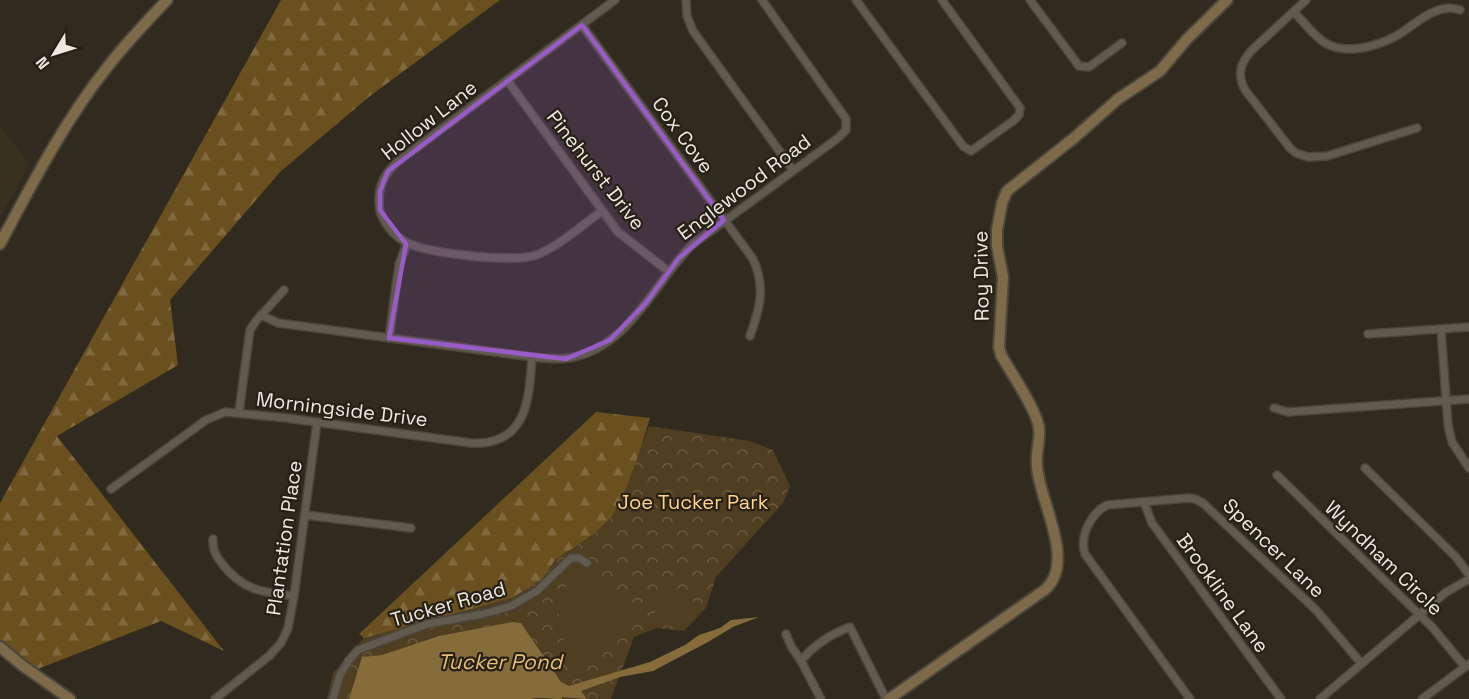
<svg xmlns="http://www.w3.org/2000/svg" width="1469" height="699" viewBox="0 0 1469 699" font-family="'Space Grotesk',sans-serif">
<defs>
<pattern id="forest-firs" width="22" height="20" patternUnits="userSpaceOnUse" patternTransform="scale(1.5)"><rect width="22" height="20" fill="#6a501f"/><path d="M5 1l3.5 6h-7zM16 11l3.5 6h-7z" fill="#80693f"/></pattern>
<pattern id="park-crowns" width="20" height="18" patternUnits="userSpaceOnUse" patternTransform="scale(1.5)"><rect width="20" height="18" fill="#4f3e20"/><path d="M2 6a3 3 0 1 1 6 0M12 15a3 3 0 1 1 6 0" fill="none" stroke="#695a40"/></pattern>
</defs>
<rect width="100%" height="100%" fill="#302a1f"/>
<path fill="#3a301f" d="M0,125L29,165L0,218Z"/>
<g fill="url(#forest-firs)">
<path d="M281,0H500L370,96L280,172L170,300L178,365L57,436L224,651L161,621L35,670L0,642V503Z"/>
<path d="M596,412L650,418L638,457L625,492L612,517L594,534L555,560L543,579L512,598L365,639L359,634Z"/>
</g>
<path fill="url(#park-crowns)" d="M649,426L750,441L773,450L790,486L783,503L716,577L706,608L684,631L657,628L634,637L611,699H327L333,673L364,638L512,598L543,579L555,560L594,534L612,517L625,492Z"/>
<g fill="#4f3e20">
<path d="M580,565L612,595L619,598L618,600L630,613L629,617L579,663C551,632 553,597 580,565Z"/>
<path d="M672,590L702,606C689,624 672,633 651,619L669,591Z"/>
</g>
<path fill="#866b3b" d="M759,617L733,627L708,642L653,671L620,677L581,691L587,699L562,697V699C551,699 540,696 530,699H349L362,657L382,655L439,636L512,622L521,623L561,682L569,686L650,662L685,645L699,635L720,628L731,620Z"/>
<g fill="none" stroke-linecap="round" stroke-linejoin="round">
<g stroke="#4b453c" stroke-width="10">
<g id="street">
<path d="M686,0L687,16L693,31L793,170"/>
<path d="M856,0L963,146L971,151L1013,121L1019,115L1020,108L942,0"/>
<path d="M1030,0L1079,66L1089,67L1122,43"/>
<path d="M1306,0L1251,51C1240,64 1237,75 1245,90L1290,148L1296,153L1308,157L1327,156L1417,128"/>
<path d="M1294,12C1304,22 1314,37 1327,44C1348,55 1378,46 1398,35C1416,24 1436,2 1460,10"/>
<path d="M582,25L753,259C766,287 760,308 750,336"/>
<path d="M507,80L618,232L668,271"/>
<path d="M602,211C582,225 556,249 533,256C509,262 423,254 402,240C390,232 379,217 379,203C378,186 385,173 397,162L615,0"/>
<path d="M261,315L278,323L532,357C543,358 557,360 569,358C628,349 654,283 692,245L838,138L846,130V119L762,0"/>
<path d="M1441,329L1448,425L1452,442L1469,468"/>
<path d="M1368,334L1469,327"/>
<path d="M389,338L399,265L407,243"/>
<path d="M1274,408L1288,412L1469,399"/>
<path d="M239,412L250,330L256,321L284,290"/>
<path d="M1365,468L1456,557L1469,575"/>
<path d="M1277,475L1433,628L1465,667"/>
<path d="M111,489L206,420L225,412L286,418L471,443C527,446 529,400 532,357"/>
<path d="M1144,502L1152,523L1281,699"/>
<path d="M305,515L411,528"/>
<path d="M213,539C212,550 217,557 223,565C244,591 263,592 294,596"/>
<path d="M786,634L791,646L801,661"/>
<path d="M215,699L269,656L281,643L288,628L294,596L317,422"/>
<path d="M333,699L340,675L349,660L358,650L427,624L483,614L511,606L537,591L571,558H579L587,563"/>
<path d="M821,699L801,661C813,646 831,634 850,627L886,699"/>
<path d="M1190,699L1085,554C1079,537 1091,513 1107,505L1188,498L1195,499L1203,503L1316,610L1361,663"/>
<path d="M1320,699L1445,593L1469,579"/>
<path d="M1422,699L1469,664"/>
</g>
</g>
<g stroke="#4b453c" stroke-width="14">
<g id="secondary">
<path d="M0,244C33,182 65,120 109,65C127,42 147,21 167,0"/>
<path d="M0,647L23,666L70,699"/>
<path d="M889,699L1046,589C1076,560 1039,501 1037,466C1035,450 1043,435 1037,420C1029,398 1013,376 1001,355L999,347L1003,277L997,246V230L1002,203L1007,191L1074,138L1118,99L1160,71L1187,39L1227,0"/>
</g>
</g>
<use href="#street" stroke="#615a4e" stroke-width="7"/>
<use href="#secondary" stroke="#7d6a48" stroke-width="10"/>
</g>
<path fill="#985bc8" fill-opacity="0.2" stroke="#985bc8" stroke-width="4.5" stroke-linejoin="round" d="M582,25L724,220L679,258L646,303L610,340L566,359L389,338L406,244L380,210V191L388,171Z"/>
<g text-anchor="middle" stroke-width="4.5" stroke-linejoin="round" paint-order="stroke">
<g font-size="20" fill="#ede8e1" stroke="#262015">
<text transform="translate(429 120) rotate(-38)" y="7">Hollow Lane</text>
<text transform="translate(683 135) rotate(54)" y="7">Cox Cove</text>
<text transform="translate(596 170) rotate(52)" y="7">Pinehurst Drive</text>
<text transform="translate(744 187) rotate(-37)" y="7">Englewood Road</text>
<text transform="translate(981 276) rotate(-91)" y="7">Roy Drive</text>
<text transform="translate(342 409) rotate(7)" y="7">Morningside Drive</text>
<text transform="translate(284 538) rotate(-82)" y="7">Plantation Place</text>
<text transform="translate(1274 548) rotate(44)" y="7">Spencer Lane</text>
<text transform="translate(1384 558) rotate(44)" y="7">Wyndham Circle</text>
<text transform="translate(1223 593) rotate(54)" y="7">Brookline Lane</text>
<text transform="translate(448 604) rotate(-16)" y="7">Tucker Road</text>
</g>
<g font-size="20" fill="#ffd389" stroke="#262015">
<text x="693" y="509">Joe Tucker Park</text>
</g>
<g font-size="21" font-style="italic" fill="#e8be74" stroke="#262015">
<text x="500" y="669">Tucker Pond</text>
</g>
</g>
<g transform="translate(54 54) rotate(232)" stroke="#262015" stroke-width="4.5" paint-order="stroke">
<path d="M0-4.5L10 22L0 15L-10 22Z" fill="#ede8e1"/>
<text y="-9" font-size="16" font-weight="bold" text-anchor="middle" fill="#ede8e1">N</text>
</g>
</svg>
